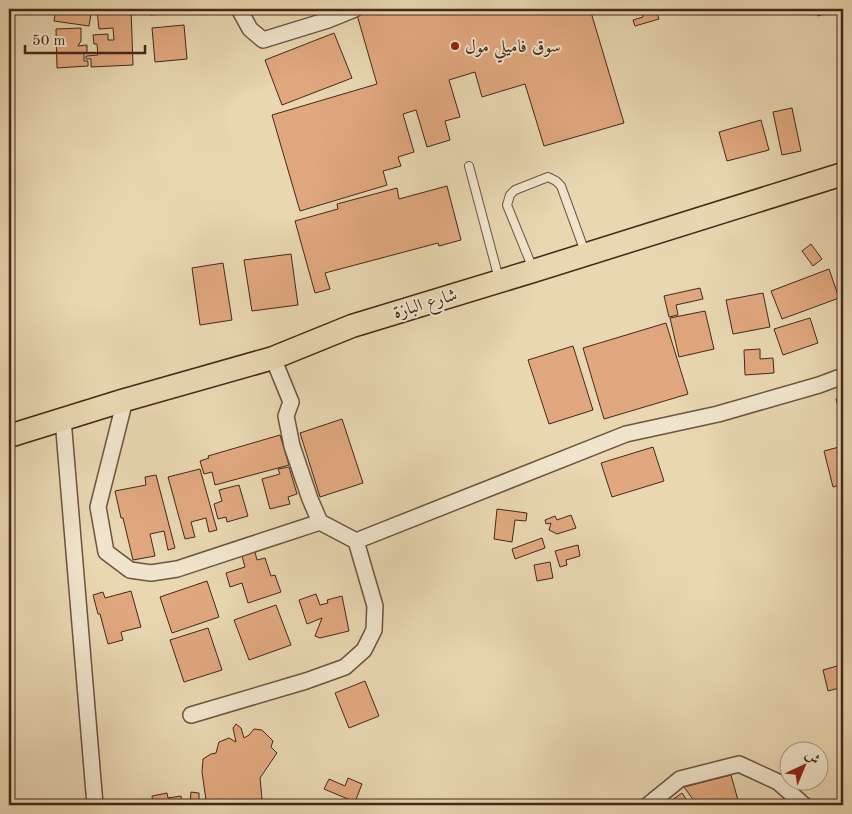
<svg xmlns="http://www.w3.org/2000/svg" width="852" height="814" viewBox="0 0 852 814" font-family="'Old Standard TT',Amiri,serif">
<rect width="100%" height="100%" fill="#e8d7b1"/>
<filter id="stains"><feTurbulence type="fractalNoise" baseFrequency=".004" numOctaves="4"/><feColorMatrix values="0 0 0 0 .2 0 0 0 0 .09 0 0 0 0 .02 0 0 0 .5 -.17"/></filter>
<radialGradient id="worn" r=".72"><stop offset=".6" stop-color="#630" stop-opacity="0"/><stop offset="1" stop-color="#630" stop-opacity=".3"/></radialGradient>
<g fill="#e1a87f" stroke="#452718">
<path d="M56,9H92L89,26L54,21Z"/>
<path d="M131,9L133,65L91,67V59H86V56L98,55L97,44H94L93,35L108,34V40H114L113,28L99,29L97,10Z"/>
<path d="M150,9H179V13L150,15Z"/>
<path d="M377,9H590L624,123L544,146L525,84L482,97L475,72L449,80L460,117L445,121L450,140L427,147L416,110L403,114L414,152L398,157L401,166L383,171L387,185L300,211L272,115L377,84L357,15Z"/>
<path d="M641,9H655L659,19L635,26L633,20L643,17Z"/>
<path d="M815,9H838L818,16Z"/>
<path d="M184,25L187,59L155,62L152,28Z"/>
<path d="M81,28V41L78,46L87,45V53H84V61H88V66L57,68L56,29Z"/>
<path d="M334,33L352,78L282,105L265,60Z"/>
<path d="M792,108L801,151L782,155L773,112Z"/>
<path d="M761,120L769,150L727,161L719,132Z"/>
<path d="M447,186L461,240L439,246L438,243L325,273L330,289L315,293L295,221L338,209L337,204L397,188L399,199Z"/>
<path d="M811,244L822,259L813,266L802,251Z"/>
<path d="M291,254L298,305L252,311L244,260Z"/>
<path d="M223,263L232,320L200,325L192,268Z"/>
<path d="M829,269L839,298L782,319L771,291Z"/>
<path d="M700,288L703,299L676,305L678,315L669,317L664,296Z"/>
<path d="M763,293L770,327L733,334L726,300Z"/>
<path d="M705,311L714,349L679,357L670,318Z"/>
<path d="M810,318L818,343L783,355L774,329Z"/>
<path d="M666,323L688,394L604,419L583,348Z"/>
<path d="M573,346L593,410L549,424L528,360Z"/>
<path d="M760,349V359L773,358L774,373L745,375L744,350Z"/>
<path d="M843,397V422L836,399Z"/>
<path d="M342,419L363,483L320,497L300,433Z"/>
<path d="M280,435L289,465L215,485L212,472L204,474L200,461L209,458L208,456Z"/>
<path d="M843,446V484L833,487L824,451Z"/>
<path d="M653,447L664,481L612,497L601,463Z"/>
<path d="M289,467L297,494L288,497L290,504L270,509L262,479L280,474L278,469Z"/>
<path d="M200,469L217,530L209,532L206,518L191,522L195,537L185,539L168,477Z"/>
<path d="M156,475L175,548L168,550L164,531L150,534L155,556L133,560L123,518H121L115,491L146,485L145,477Z"/>
<path d="M239,485L248,516L227,522L226,517L218,519L214,504L222,501L219,490Z"/>
<path d="M497,509L527,513L526,521L515,520L512,542L494,539Z"/>
<path d="M571,515L576,528L557,534L549,530L551,523L546,524L545,520L555,516L557,520Z"/>
<path d="M542,538L545,548L515,559L512,549Z"/>
<path d="M578,545L580,556L566,560L567,565L560,567L555,551Z"/>
<path d="M255,552L257,560L265,558L271,576L275,575L281,592L248,603L242,583L230,587L226,573L245,567L242,556Z"/>
<path d="M550,562L553,578L537,581L534,565Z"/>
<path d="M207,581L219,617L172,633L160,597Z"/>
<path d="M131,591L141,627L121,632L123,640L108,644L100,614H98L93,595L103,592L105,598Z"/>
<path d="M316,594L320,605L328,603L327,600L342,596L349,631L320,638L315,636L322,618L307,624L299,600Z"/>
<path d="M276,605L291,645L249,660L234,620Z"/>
<path d="M208,628L222,670L184,682L170,640Z"/>
<path d="M837,666L839,671L843,670V687L828,691L823,670Z"/>
<path d="M365,681L379,716L349,728L335,693Z"/>
<path d="M236,724L241,728L244,738L249,735L254,729L262,730L273,741L271,747L277,753L260,778L262,799L229,805H216L215,800H206L202,772L203,759L211,754L216,753L219,742L229,738L236,742L233,728Z"/>
<path d="M731,775L739,804L734,805H697L684,787Z"/>
<path d="M348,778L362,784L355,802L324,789L329,779L345,786Z"/>
<path d="M191,792L199,793V805H202H190Z"/>
<path d="M167,793L168,798L181,796L182,805H153L152,796Z"/>
<path d="M682,793L690,805H665Z"/>
</g>
<g fill="none" stroke-linecap="round" stroke-linejoin="round">
<g stroke="#6e533e" stroke-width="10">
<g id="service">
<path d="M469,166L499,279"/>
<path d="M533,269L507,205L510,195L515,190L548,177L556,181L561,186L585,252"/>
</g>
</g>
<g stroke="#6e533e" stroke-width="18">
<g id="minor">
<path d="M239,9L250,29L263,40L328,20L355,9"/>
<path d="M125,400L98,507L106,552L130,570L151,573L177,569L320,522"/>
<path d="M63,419L95,805"/>
<path d="M356,541L626,434L718,414L819,385L843,376"/>
<path d="M191,715L306,681L345,667L364,650L374,630L375,606L356,541L320,522L310,499L292,446L286,416L291,402L273,358"/>
<path d="M648,805L680,779L739,764L778,782L804,805"/>
</g>
</g>
<g stroke="#452718" stroke-width="25">
<path id="primary" d="M9,436L125,400L273,358L352,326L533,271L843,174"/>
</g>
<use href="#service" stroke="#f0e5cc" stroke-width="8"/>
<use href="#minor" stroke="#f0e5cc" stroke-width="15"/>
<use href="#primary" stroke="#e8d7b1" stroke-width="22"/>
</g>
<circle fill="#8f2418" stroke="#f0e5cc" stroke-width="2" cx="455" cy="46" r="5"/>
<g text-anchor="middle" stroke-width="4" stroke-linejoin="round" paint-order="stroke">
<g font-size="18" fill="#452718" stroke="#f0e5cc" text-anchor="start">
<text x="465" y="52">سوق فاميلي مول</text>
</g>
<g font-size="18" fill="#452718" stroke="#f0e5cc">
<text transform="translate(425 303) rotate(-17)" y="6">شارع البازة</text>
</g>
</g>
<rect width="852" height="814" fill="none" stroke="#e8d7b1" stroke-width="30"/>
<rect x="10" y="10" width="832" height="794" fill="none" stroke="#452718" stroke-width="2.5"/>
<rect x="15" y="15" width="822" height="784" fill="none" stroke="#452718"/>
<g transform="translate(804 766) rotate(44)"><circle r="24" fill="#f0e5cc" stroke="#ac9984"/>
<path d="M0-4L9 19L0 12L-9 19Z" fill="#8f2418"/>
<text y="-8" font-size="14" font-weight="bold" text-anchor="middle" fill="#452718">ش</text>
</g>
<path d="M25 45v8h120v-8" fill="none" stroke="#452718" stroke-width="2.5"/>
<text x="32" y="45" font-size="15" fill="#452718" stroke="#f0e5cc" stroke-width="4" paint-order="stroke">50 m</text>
<rect width="100%" height="100%" filter="url(#stains)"/>
<rect width="100%" height="100%" fill="url(#worn)"/>
</svg>
